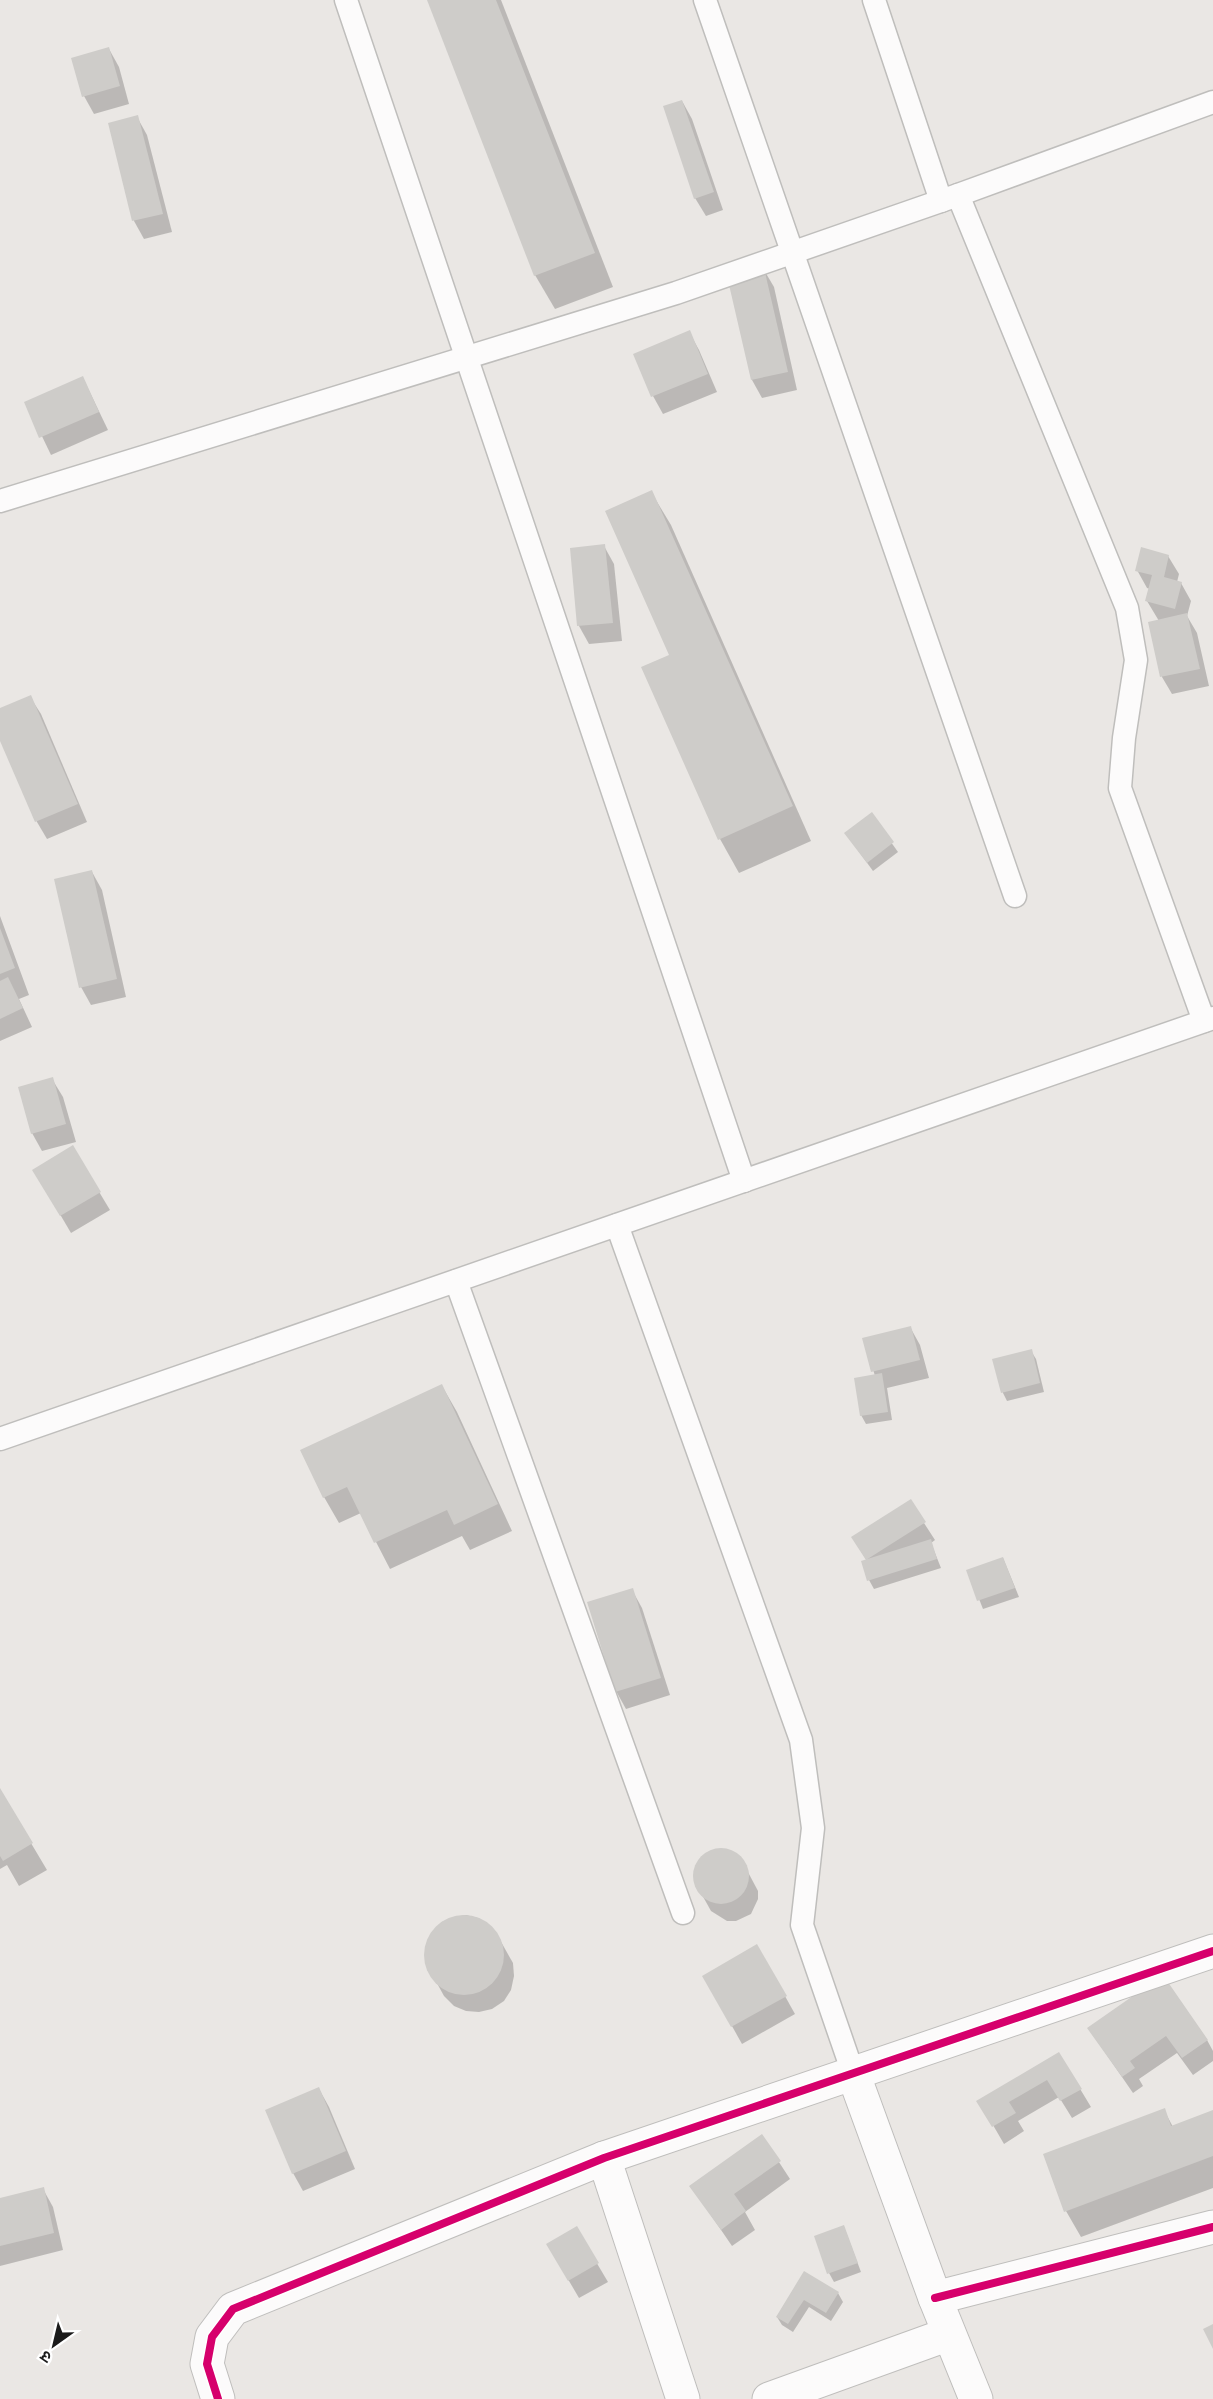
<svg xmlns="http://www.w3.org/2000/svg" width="1213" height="2399" viewBox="0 0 1213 2399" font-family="'Titillium Web','Noto Sans Devanagari',sans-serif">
<rect width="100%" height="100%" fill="#eae7e4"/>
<g fill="#0003">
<path d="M428,0H501L613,287L555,309L535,275Z"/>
<path d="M109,49L119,67L129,104L94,114L84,96Z"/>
<path d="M682,101L692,119L723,210L706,216L695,198Z"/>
<path d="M137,117L147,135L172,232L144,239L134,221L109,124Z"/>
<path d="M764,270L774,287L797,390L762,398L752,380Z"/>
<path d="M689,332L699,350L717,392L663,414L653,396L635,355Z"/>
<path d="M83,378L108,430L51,455L26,403Z"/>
<path d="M651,492L671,525L811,841L739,873L720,839L671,655Z"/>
<path d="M604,546L614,564L622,641L589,644L579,626L571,549Z"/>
<path d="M1168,556L1179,574L1177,582L1181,583L1191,601L1187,616L1197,633L1209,686L1172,694L1162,677L1159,621L1147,601L1150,589L1147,588L1137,570Z"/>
<path d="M30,697L41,714L87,822L47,839L37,822L0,737V710Z"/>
<path d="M871,814L898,852L873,871L846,834Z"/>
<path d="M92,872L102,890L126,997L91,1005L81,987Z"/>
<path d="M0,916L29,995L19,999L32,1027L0,1041Z"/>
<path d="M52,1079L63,1097L76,1142L42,1151L32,1133Z"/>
<path d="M72,1147L110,1210L71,1233L34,1170Z"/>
<path d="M910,1327L920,1345L929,1378L887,1388L892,1420L866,1424L861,1415L875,1376L864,1339Z"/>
<path d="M1031,1351L1036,1359L1044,1392L1007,1401L1003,1393L994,1360Z"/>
<path d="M442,1386L457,1412L512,1531L470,1550L462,1536L390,1569L361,1513L339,1523L324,1497Z"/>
<path d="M924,1523L935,1540L931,1543L941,1568L874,1589L869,1580L867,1561L853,1538Z"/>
<path d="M1003,1558L1019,1597L983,1609L968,1571Z"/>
<path d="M632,1590L642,1608L670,1695L626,1709L616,1691Z"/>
<path d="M0,1791L47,1870L19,1886L7,1865L0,1869Z"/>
<path d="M717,1850L733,1853L740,1857L758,1891V1899L751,1914L736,1921H727L711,1911L701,1893L695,1875L701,1859Z"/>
<path d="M466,1915L478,1918L488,1924L496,1933L513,1963L514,1976L511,1990L504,2001L492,2009L479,2012L466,2011L454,2006L444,1996L427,1965L425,1953L428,1941L434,1931L442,1922L454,1917Z"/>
<path d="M757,1946L795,2014L742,2044L704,1976Z"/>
<path d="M1163,1977L1207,2040L1213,2051V2061L1193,2075L1177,2053L1139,2079L1143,2086L1133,2093L1089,2029Z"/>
<path d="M1059,2054L1091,2107L1072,2118L1059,2097L1018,2121L1024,2131L1004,2144L979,2101Z"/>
<path d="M319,2089L329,2107L355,2169L303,2191L293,2173Z"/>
<path d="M1164,2110L1173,2127L1213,2112V2188L1081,2237L1066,2211Z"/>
<path d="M762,2136L790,2179L745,2212L755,2230L732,2246L691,2186Z"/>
<path d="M43,2189L53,2207L63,2250L0,2266V2199Z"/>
<path d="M844,2227L861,2272L834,2282L829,2273Z"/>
<path d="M576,2228L608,2282L579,2298L548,2245Z"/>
<path d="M804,2273L838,2293L843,2302L831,2321L809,2307L793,2332L782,2325L777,2317Z"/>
</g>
<g fill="#ceccc9">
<path d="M427,0H496L595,253L534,276Z"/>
<path d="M109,47L120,86L82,97L71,58Z"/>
<path d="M682,100L714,192L694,199L663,106Z"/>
<path d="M138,115L163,214L132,221L108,123Z"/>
<path d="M764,268L788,372L751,380L727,276Z"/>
<path d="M690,330L708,374L651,397L633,354Z"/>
<path d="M83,376L99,412L39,438L24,402Z"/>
<path d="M652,490L793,806L718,840L641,667L669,655L605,511Z"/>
<path d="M605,544L613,623L577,626L570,548Z"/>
<path d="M1141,547L1169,555L1164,577L1182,582L1175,609L1145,601L1152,575L1135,571Z"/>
<path d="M1187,613L1200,669L1160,677L1148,622Z"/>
<path d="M31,695L78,804L35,822L0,741V708Z"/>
<path d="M872,812L894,842L867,863L844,833Z"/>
<path d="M92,870L117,979L79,988L54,879Z"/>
<path d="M0,928L15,968L0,974Z"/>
<path d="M8,977L23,1008L0,1019V981Z"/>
<path d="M53,1077L66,1124L31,1134L18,1087Z"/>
<path d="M73,1145L101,1192L60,1216L32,1170Z"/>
<path d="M911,1326L920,1360L871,1372L862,1338Z"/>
<path d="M1032,1349L1040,1383L1001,1393L992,1359Z"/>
<path d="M882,1373L888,1412L860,1416L854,1378Z"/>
<path d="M442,1384L498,1504L454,1525L447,1510L374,1543L347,1487L323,1498L300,1450Z"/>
<path d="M911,1499L926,1522L866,1560L851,1537Z"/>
<path d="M931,1539L937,1559L867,1581L861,1561Z"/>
<path d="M1003,1557L1015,1588L977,1601L966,1570Z"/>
<path d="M633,1588L661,1678L615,1692L587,1602Z"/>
<path d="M0,1788L33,1843L3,1861L0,1856Z"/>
<circle cx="721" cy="1876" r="28"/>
<circle cx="464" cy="1955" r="40"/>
<path d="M757,1944L787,1996L731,2027L702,1976Z"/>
<path d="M1163,1975L1208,2040L1182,2058L1166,2036L1130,2061L1135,2068L1122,2077L1087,2028Z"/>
<path d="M1059,2052L1082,2089L1060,2101L1047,2080L1009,2102L1016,2113L992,2127L976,2101Z"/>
<path d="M319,2087L346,2151L292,2174L265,2110Z"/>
<path d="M1165,2108L1171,2126L1213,2110V2156L1064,2212L1043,2154Z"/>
<path d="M762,2134L781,2161L734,2194L746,2211L721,2230L689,2186Z"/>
<path d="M44,2187L54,2233L0,2246V2198Z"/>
<path d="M844,2225L858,2263L827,2274L814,2236Z"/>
<path d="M577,2226L599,2263L568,2281L546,2244Z"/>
<path d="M804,2271L839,2292L826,2313L804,2300L788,2324L776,2317Z"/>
<path d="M1213,2324V2349L1203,2329Z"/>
</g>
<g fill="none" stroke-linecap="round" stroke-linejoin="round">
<g stroke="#bfbebc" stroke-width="25">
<g id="lane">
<path d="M346,0L744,1181"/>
<path d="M705,0L1015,896"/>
<path d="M874,0L941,201"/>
<path d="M958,195L1127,608L1136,660L1124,738L1120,788L1204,1021"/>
<path d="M0,501L676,293L958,195L1213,102"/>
<path d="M617,1225L801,1740L813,1828L802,1925L853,2073"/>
<path d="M456,1281L683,1913"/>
<path d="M0,1439L1213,1018"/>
</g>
</g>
<g stroke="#bfbebc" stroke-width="35">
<g id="street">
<path d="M853,2073L935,2298L976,2399"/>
<path d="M604,2158L683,2399"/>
<path d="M935,2298L1213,2227"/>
<path d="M218,2399L207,2364L212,2337L233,2309L604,2158L1213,1951"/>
<path d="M769,2399L949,2334"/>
</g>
</g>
<use href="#lane" stroke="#fcfbfb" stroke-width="22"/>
<use href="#street" stroke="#fcfbfb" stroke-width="33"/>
<g stroke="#fff" stroke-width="11">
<g id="cycleway">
<path d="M935,2298L1213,2227"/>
<path d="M218,2399L207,2364L212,2337L233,2309L604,2158L1213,1951"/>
</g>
</g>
<use href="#cycleway" stroke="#d6006c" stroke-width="8"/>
</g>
<g transform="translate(54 2345) rotate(214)" stroke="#ffffff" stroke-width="4.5" paint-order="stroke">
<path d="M0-4.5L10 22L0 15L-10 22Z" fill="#1b1b1b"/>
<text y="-9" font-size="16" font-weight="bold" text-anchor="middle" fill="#1b1b1b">उ</text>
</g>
</svg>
